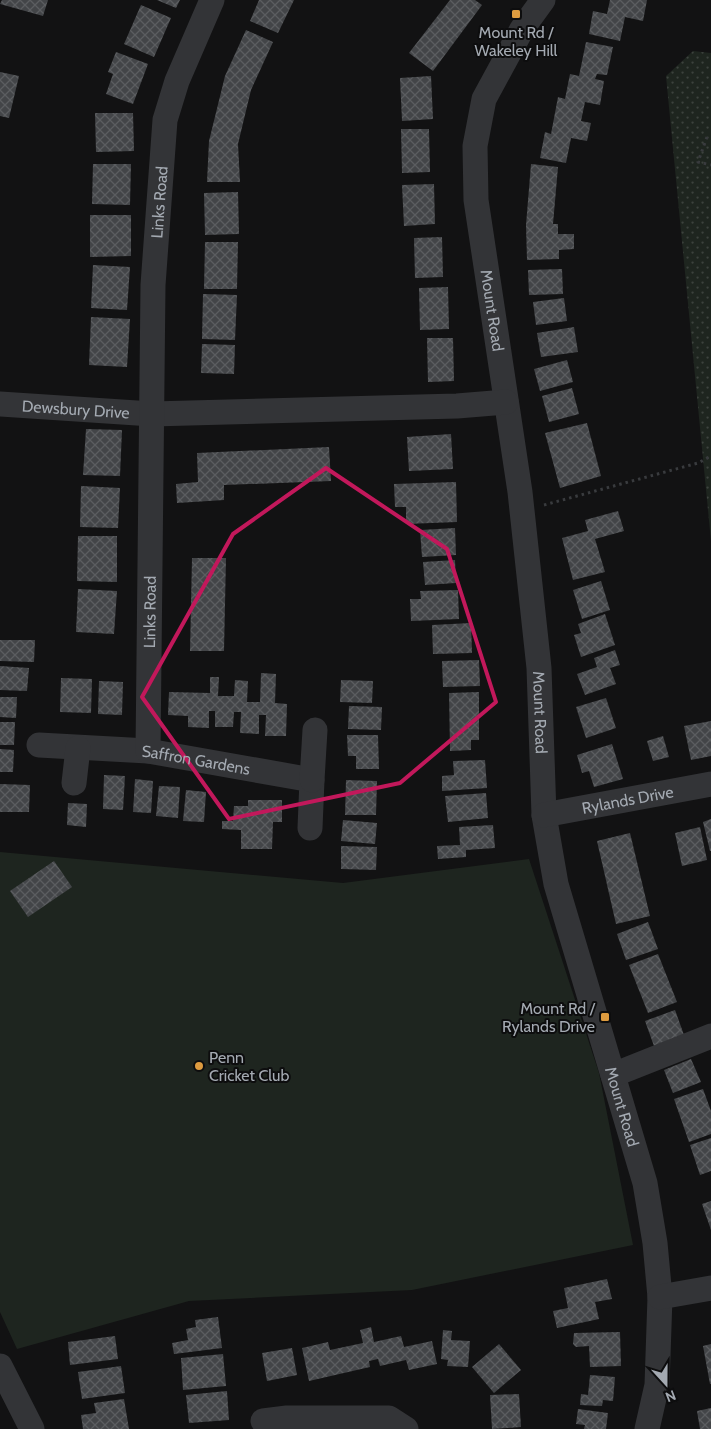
<svg xmlns="http://www.w3.org/2000/svg" width="711" height="1429" viewBox="0 0 711 1429" font-family="Cabin,sans-serif">
<defs>
<pattern id="grass-dots" width="8" height="8" patternUnits="userSpaceOnUse" patternTransform="scale(1.25)"><rect width="8" height="8" fill="#1e251f"/><path d="M2 2h.1M6 6h.1" fill="none" stroke="#3c423d" stroke-width="1.8" stroke-linecap="round"/></pattern>
<pattern id="building-cross-hatch" width="8" height="8" patternUnits="userSpaceOnUse" patternTransform="scale(1.25)"><rect width="8" height="8" fill="#434548"/><path d="M0 0l8 8M0 8l8-8" fill="none" stroke="#5b5d60"/></pattern>
</defs>
<rect width="100%" height="100%" fill="#121213"/>
<path fill="url(#grass-dots)" d="M693,51L711,53V541L666,76Z"/>
<path fill="#1e251f" d="M0,852L343,883L529,859L599,1073L633,1245L412,1290L189,1301L17,1349L0,1312Z"/>
<g fill="url(#building-cross-hatch)">
<path d="M2,0H48L43,16L0,4Z"/>
<path d="M157,0H180L176,8Z"/>
<path d="M259,0H294L278,33L250,21Z"/>
<path d="M450,0H475L482,5L433,71L409,53Z"/>
<path d="M610,0H647L643,21L625,17L620,41L589,34L593,11L607,14Z"/>
<path d="M141,5L171,18L154,57L124,44Z"/>
<path d="M246,30L273,42L251,90L238,144L240,182H207L209,141L225,76Z"/>
<path d="M586,42L613,47L607,75L597,74L595,79L604,81L600,105L585,102L581,121L591,123L587,141L571,138L566,163L540,158L545,132L551,134L558,97L565,99L570,74L579,76Z"/>
<path d="M116,52L148,64L133,104L106,94L113,74L108,72Z"/>
<path d="M0,72L19,76L9,118L0,116Z"/>
<path d="M431,76L433,119L402,121L400,78Z"/>
<path d="M95,113H133L134,151L96,152Z"/>
<path d="M401,129H429L430,172L402,173Z"/>
<path d="M93,164H131L130,205L92,204Z"/>
<path d="M531,164L558,167L553,224H558V234H574V249L559,250V259L527,260L526,225Z"/>
<path d="M434,184L435,224L404,226L402,185Z"/>
<path d="M238,192L239,234L205,235L204,193Z"/>
<path d="M90,215H131V256L90,257Z"/>
<path d="M442,237L443,277L415,278L414,238Z"/>
<path d="M205,242H238L237,289H204Z"/>
<path d="M93,265L130,267L127,310L91,308Z"/>
<path d="M562,269L563,294L529,295L528,270Z"/>
<path d="M448,287L449,329L420,330L419,288Z"/>
<path d="M203,294L237,295L235,340L202,339Z"/>
<path d="M564,298L567,321L536,325L533,302Z"/>
<path d="M91,317L130,319L127,367L89,365Z"/>
<path d="M574,327L578,352L541,357L537,333Z"/>
<path d="M427,338H453L454,381L428,382Z"/>
<path d="M202,344L235,345L234,374L201,373Z"/>
<path d="M567,360L573,382L540,391L534,369Z"/>
<path d="M572,388L579,414L549,422L542,396Z"/>
<path d="M587,423L601,476L560,488L545,433Z"/>
<path d="M86,429L122,430L120,476L83,475Z"/>
<path d="M451,434L453,469L409,471L407,437Z"/>
<path d="M329,447L331,481L224,485V500L177,503L176,484L198,482L197,453Z"/>
<path d="M456,482L457,522L406,524V507H395L394,484Z"/>
<path d="M81,486L120,488L118,528L80,527Z"/>
<path d="M618,511L624,531L595,539L605,572L573,580L562,538L588,531L585,520Z"/>
<path d="M455,528L456,555L422,557L420,530Z"/>
<path d="M78,536H117V582L77,581Z"/>
<path d="M192,558H226L224,651H190Z"/>
<path d="M455,560L456,583L425,585L423,562Z"/>
<path d="M601,581L610,610L582,619L573,590Z"/>
<path d="M78,589L117,591L114,634L76,632Z"/>
<path d="M458,590L459,619L411,621L410,599H421L420,591Z"/>
<path d="M605,614L615,645L581,657L574,635L581,633L578,624Z"/>
<path d="M471,623L472,653L433,654L432,625Z"/>
<path d="M0,640H35L34,662L0,661Z"/>
<path d="M615,650L620,665L610,668L616,684L585,695L577,674L597,667L594,658Z"/>
<path d="M479,660L480,686L443,687L442,661Z"/>
<path d="M0,666L29,668L27,691L0,690Z"/>
<path d="M261,673L276,674L275,703L287,704L286,736H265L266,715H259V734L240,733L241,712H234L233,727H215V711H209V728L188,727V716L168,715L169,692L210,693V677H219L218,696H234L235,680L248,681L247,702H260Z"/>
<path d="M61,678L92,679L91,713L60,712Z"/>
<path d="M341,680L373,681L372,703L340,702Z"/>
<path d="M99,681L123,682L122,715L98,714Z"/>
<path d="M479,692V740H471V750L450,751L449,693Z"/>
<path d="M0,697H17L16,718L0,717Z"/>
<path d="M606,698L616,728L586,738L576,707Z"/>
<path d="M349,706L382,707L381,730L348,729Z"/>
<path d="M711,721V756L691,760L684,726Z"/>
<path d="M0,722H15L14,745H0Z"/>
<path d="M347,735H378L379,769H356V756H348Z"/>
<path d="M663,736L669,757L653,761L647,741Z"/>
<path d="M612,744L623,779L594,787L589,771L582,773L577,755Z"/>
<path d="M0,749L14,750L13,772H0Z"/>
<path d="M485,760L487,788L442,791V776L454,775L453,761Z"/>
<path d="M104,775L125,776L123,810L103,809Z"/>
<path d="M135,779L153,781L151,813L133,812Z"/>
<path d="M346,780L377,781L376,815H345Z"/>
<path d="M0,784L30,785L29,812H0Z"/>
<path d="M159,786L180,787L178,818L156,816Z"/>
<path d="M186,790L206,792L204,822L183,821Z"/>
<path d="M486,793L488,818L448,822L445,796Z"/>
<path d="M248,800H282V822H273L272,849H241V830L222,829V821H233L234,806H248Z"/>
<path d="M68,803L87,804L86,827L67,825Z"/>
<path d="M711,819V851H710L703,822Z"/>
<path d="M343,820L377,823L375,844L341,841Z"/>
<path d="M493,825L495,848L466,850V857L438,859L437,846L460,845L459,827Z"/>
<path d="M700,827L707,860L682,866L675,833Z"/>
<path d="M630,833L650,916L616,924L597,841Z"/>
<path d="M341,846L377,847L376,870L341,869Z"/>
<path d="M54,861L72,887L28,917L10,891Z"/>
<path d="M648,922L658,949L626,960L617,934Z"/>
<path d="M658,954L677,1002L648,1013L629,965Z"/>
<path d="M675,1010L684,1035L654,1046L645,1021Z"/>
<path d="M691,1059L701,1082L673,1093L664,1070Z"/>
<path d="M703,1089L711,1111V1134L689,1142L674,1099Z"/>
<path d="M711,1138V1171L700,1175L690,1145Z"/>
<path d="M711,1201V1230L702,1204Z"/>
<path d="M607,1279L612,1299L595,1302L599,1319L557,1328L553,1311L568,1308L564,1288Z"/>
<path d="M218,1317L222,1348L174,1354L172,1343L188,1340L186,1329L196,1327L195,1320Z"/>
<path d="M371,1327L374,1342L401,1336L404,1347L432,1341L437,1364L409,1370L406,1360L380,1366L378,1359L369,1361L370,1367L309,1381L302,1348L328,1342L330,1350L363,1343L360,1330Z"/>
<path d="M443,1330L452,1331L451,1340L470,1341L468,1367L447,1366L448,1360L441,1359Z"/>
<path d="M620,1332L621,1366L590,1367L589,1346L576,1347L573,1344L574,1333Z"/>
<path d="M115,1336L118,1359L70,1365L68,1342Z"/>
<path d="M499,1344L521,1370L494,1393L472,1367Z"/>
<path d="M711,1344V1384H710L703,1346Z"/>
<path d="M292,1348L297,1375L267,1381L262,1353Z"/>
<path d="M223,1354L226,1386L183,1390L181,1358Z"/>
<path d="M121,1366L125,1393L82,1399L78,1372Z"/>
<path d="M590,1375L615,1377L613,1401L603,1400L602,1406L580,1405L581,1394L588,1395Z"/>
<path d="M227,1391L229,1420L189,1423L186,1395Z"/>
<path d="M519,1394L521,1427L492,1429L490,1395Z"/>
<path d="M124,1399L129,1429H83L81,1415L96,1413L94,1403Z"/>
<path d="M711,1408V1429H700L697,1411Z"/>
<path d="M578,1409L608,1413L606,1429H584L585,1425L576,1424Z"/>
</g>
<g fill="none" stroke-linecap="round" stroke-linejoin="round">
<g stroke="#393b3e" stroke-width="3" stroke-dasharray="2.5 4" stroke-linecap="butt">
<path d="M707,137L698,162L711,165"/>
<path d="M544,505L698,463L711,456"/>
</g>
<g stroke="#333437" stroke-width="25">
<path id="s1" d="M543,0L522,29L484,99L475,146L476,200L520,492L539,668L544,815L556,884L645,1183L655,1243L660,1297L657,1385L647,1429"/>
<path id="s2" d="M0,404L152,414L457,406L506,402"/>
<path id="s3" d="M39,745L148,751L312,780L310,828"/>
<path id="s4" d="M148,751L153,285L165,120L177,81L212,0"/>
<path d="M312,780L315,730"/>
<path d="M74,783L78,748"/>
<path id="s5" d="M544,815L711,784"/>
<path d="M613,1075L711,1036"/>
<path d="M660,1297L711,1288"/>
<path d="M0,1366L32,1429"/>
<path d="M263,1421L287,1418H389L406,1429"/>
</g>
</g>
<path fill="none" stroke="#c2185b" stroke-width="4" stroke-linejoin="round" d="M326,468L447,549L496,702L400,783L229,819L142,697L233,534Z"/>
<g fill="#dd9b3f" stroke="#0d0d0e" stroke-width="2">
<rect x="511" y="9" width="10" height="10" rx="2.5"/>
<rect x="600" y="1012" width="10" height="10" rx="2.5"/>
<circle cx="199" cy="1066" r="5"/>
</g>
<g text-anchor="middle" stroke-width="4" stroke-linejoin="round" paint-order="stroke">
<g font-size="16" fill="#a4aab2" stroke="#0d0d0e">
<text x="516" y="38">Mount Rd /<tspan x="516" dy="18">Wakeley Hill</tspan></text>
<text x="595" y="1014" text-anchor="end">Mount Rd /<tspan x="595" dy="18">Rylands Drive</tspan></text>
<text x="209" y="1063" text-anchor="start">Penn<tspan x="209" dy="18">Cricket Club</tspan></text>
</g>
<g font-size="16" fill="#a4aab2" stroke="#0d0d0e">
<text dy="6" stroke="none"><textPath href="#s4" startOffset="549">Links Road</textPath></text>
<text dy="6" stroke="none"><textPath href="#s1" startOffset="329">Mount Road</textPath></text>
<text dy="6" stroke="none"><textPath href="#s2" startOffset="76">Dewsbury Drive</textPath></text>
<text dy="6" stroke="none"><textPath href="#s4" startOffset="139">Links Road</textPath></text>
<text dy="6" stroke="none"><textPath href="#s1" startOffset="734">Mount Road</textPath></text>
<text dy="6" stroke="none"><textPath href="#s3" startOffset="158">Saffron Gardens</textPath></text>
<text dy="6" stroke="none"><textPath href="#s5" startOffset="85">Rylands Drive</textPath></text>
<text dy="6" stroke="none"><textPath href="#s1" startOffset="1139">Mount Road</textPath></text>
</g>
</g>
<g transform="translate(666 1384) rotate(159)" stroke="#0d0d0e" stroke-width="4" paint-order="stroke">
<path d="M0-4L9 19L0 12L-9 19Z" fill="#a4aab2"/>
<text y="-8" font-size="14" font-weight="bold" text-anchor="middle" fill="#a4aab2">N</text>
</g>
</svg>
